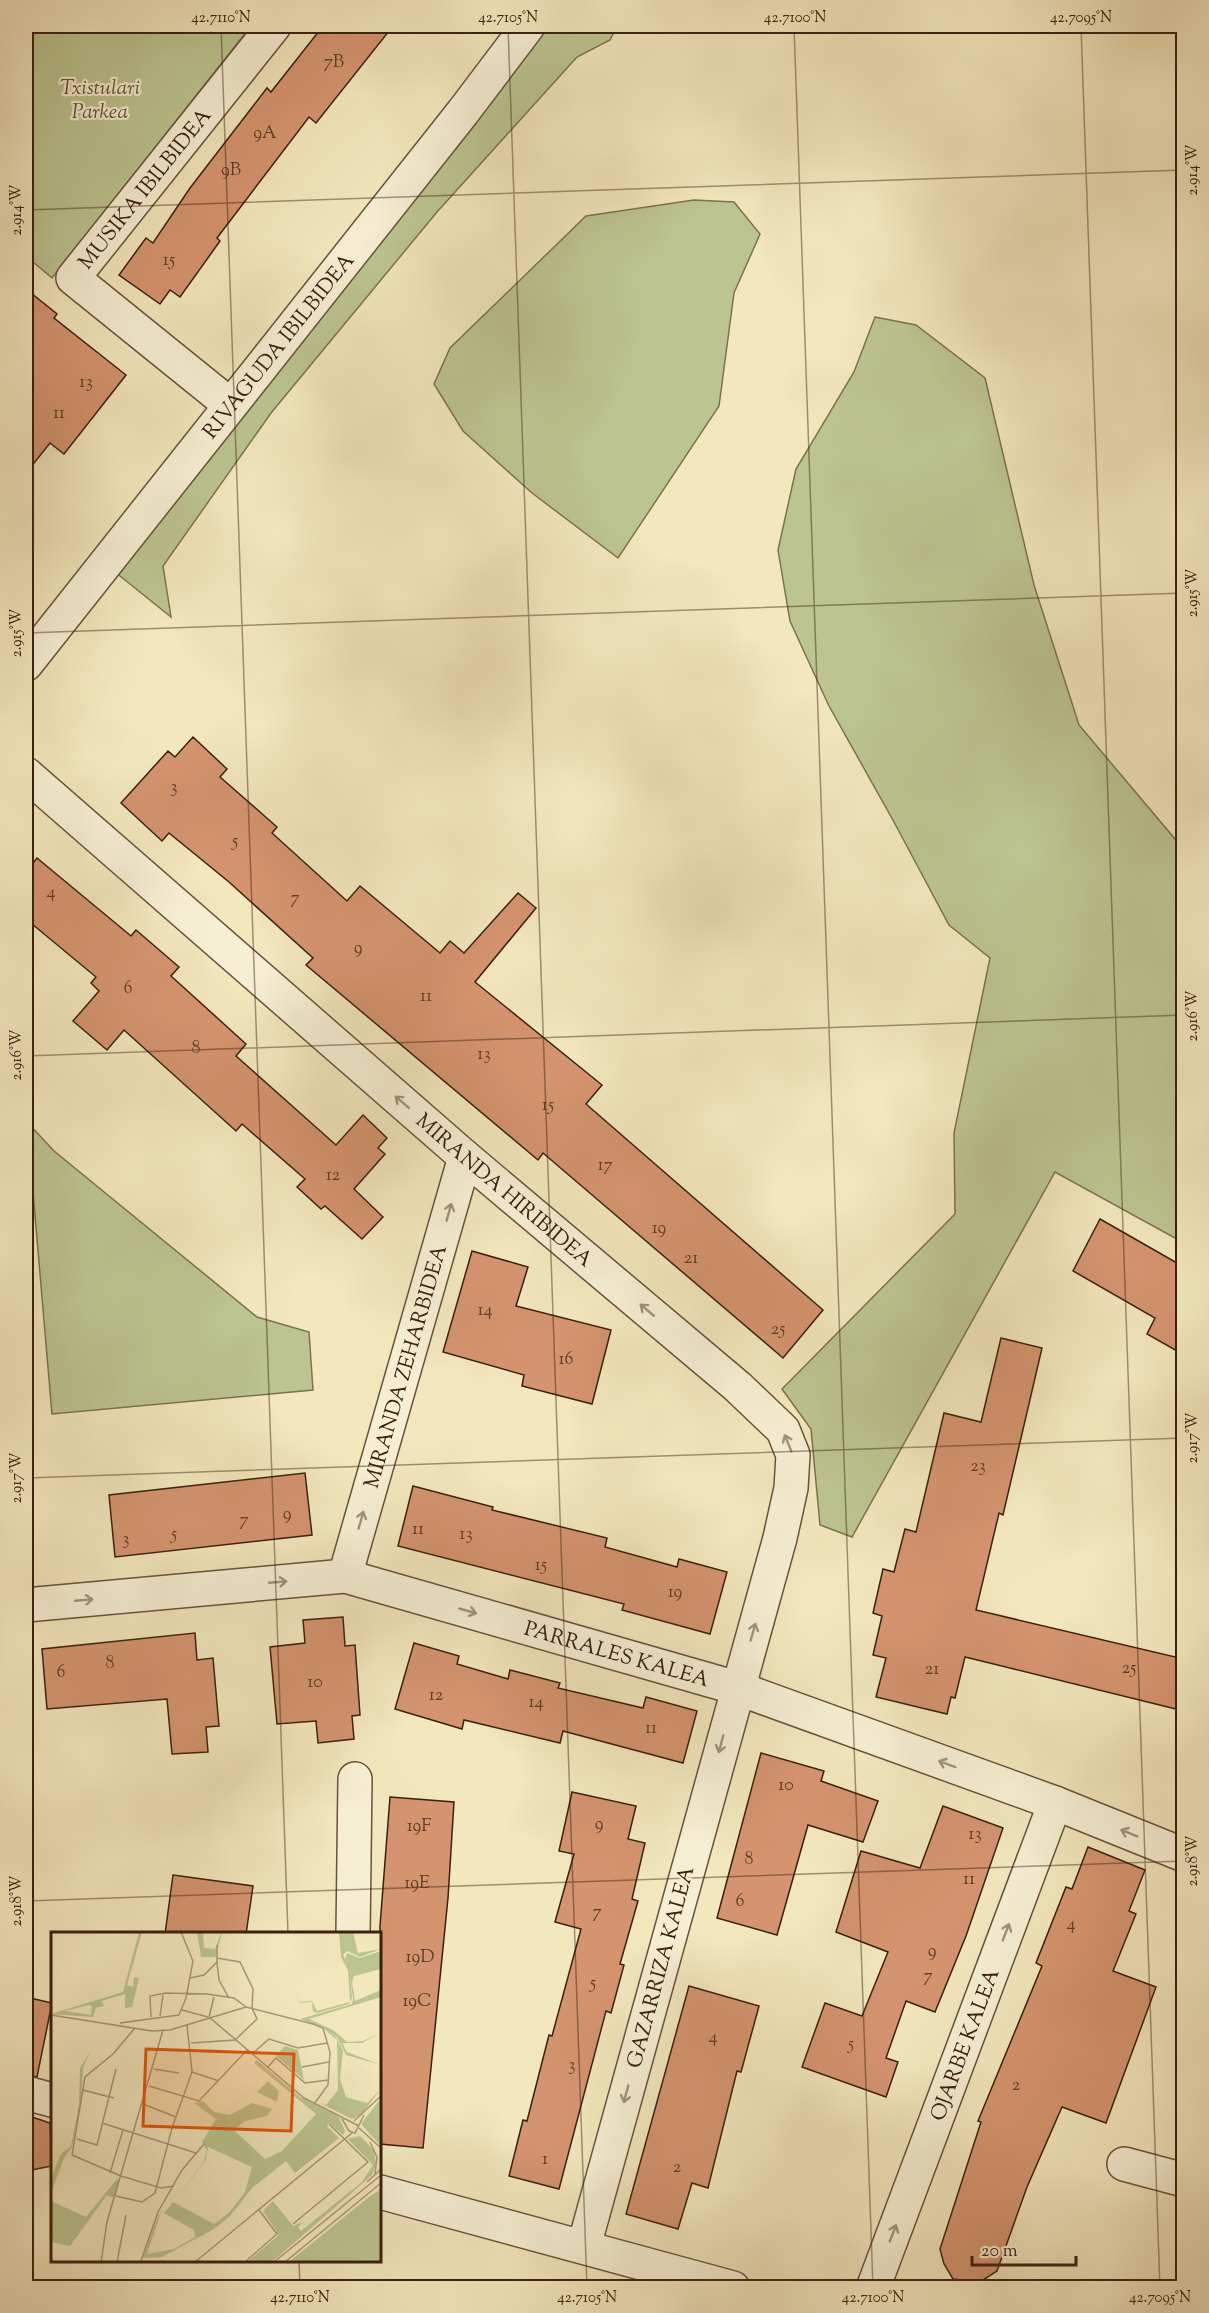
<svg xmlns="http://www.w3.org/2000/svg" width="1209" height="2313" viewBox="0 0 1209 2313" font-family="'Sorts Mill Goudy',serif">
<rect width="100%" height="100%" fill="#f3e7bd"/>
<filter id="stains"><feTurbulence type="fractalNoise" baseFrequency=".00333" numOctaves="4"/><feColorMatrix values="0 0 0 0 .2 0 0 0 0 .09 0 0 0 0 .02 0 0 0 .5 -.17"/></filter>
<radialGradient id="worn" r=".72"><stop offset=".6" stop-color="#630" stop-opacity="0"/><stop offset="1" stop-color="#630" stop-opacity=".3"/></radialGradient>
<g fill="#bcc590" stroke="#7b7250" stroke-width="1.5">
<path d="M26,26H251L52,278L26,256Z"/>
<path d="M548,26H617L610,40L577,57L437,212L271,413L163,566L171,617L115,572Z"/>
<path d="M694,200L734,202L760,234L734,293L719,406L618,558L532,493L463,431L434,384L450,348L586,216Z"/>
<path d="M875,317L916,325L985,378L1034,585L1079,725L1175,839L1183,857L1184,1243L1055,1172L852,1537L820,1525L811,1429L782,1389L955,1214L954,1133L990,958L949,925L894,822L829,706L790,621L778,550L796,469L854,372Z"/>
<path d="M27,1122L54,1151L257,1317L309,1332L313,1390L52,1414Z"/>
</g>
<g fill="#d4946f" stroke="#3a2011" stroke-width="1.5">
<path d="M323,26H393L316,123L309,117L217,238L220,241L180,297L170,290L160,304L119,275L146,238L153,243L190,188L267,88L271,92Z"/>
<path d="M26,289L57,314L54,318L126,375L64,454L50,443L26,473Z"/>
<path d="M193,737L227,769L220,777L277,827L272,833L347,901L360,886L440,953L450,941L464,953L518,893L536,908L475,982L602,1085L586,1104L823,1310L783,1358L543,1153L538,1160L306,965L313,958L229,882L169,833L162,841L121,803L168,751L175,757Z"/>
<path d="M37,858L131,936L136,930L179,967L171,976L246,1044L236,1056L336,1145L363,1115L387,1138L378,1148L385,1154L354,1189L383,1217L362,1239L325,1206L321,1209L297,1187L305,1179L242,1124L236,1131L124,1030L107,1050L73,1021L99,991L91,983L96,977L26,919V872Z"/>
<path d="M1100,1219L1184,1267V1355L1147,1334L1155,1318L1073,1271Z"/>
<path d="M472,1251L528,1267L516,1306L611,1330L592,1404L522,1386L524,1375L443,1352Z"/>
<path d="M1001,1338L1042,1348L1003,1515L999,1513L976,1610L1184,1659V1711L965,1657L955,1698L951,1697L947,1714L876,1697L886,1658L873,1655L882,1616L873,1613L883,1569L894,1572L905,1529L916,1532L944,1413L981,1422Z"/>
<path d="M305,1473L312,1535L115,1557L109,1495Z"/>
<path d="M413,1486L493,1507L492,1510L607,1538L605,1547L677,1567L679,1559L727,1572L710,1634L622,1610L624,1604L398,1546Z"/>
<path d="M343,1617L345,1646L355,1645L360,1715L352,1716L354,1739L318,1743L316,1721L277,1724L270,1647L305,1643L303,1620Z"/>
<path d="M195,1633L197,1660L213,1658L219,1726L206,1727L208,1752L172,1754L167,1699L47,1709L42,1649Z"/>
<path d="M414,1643L459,1656L457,1664L508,1679L510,1670L560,1683L558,1688L643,1708L646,1697L697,1711L683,1763L563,1731L560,1743L464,1720L462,1729L395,1709Z"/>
<path d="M761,1753L824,1771L821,1781L878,1801L863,1842L808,1825L777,1935L717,1918Z"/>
<path d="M572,1792L636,1806L628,1839L645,1843L632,1899L638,1901L620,1964L624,1965L611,2013L606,2011L559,2189L509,2176L523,2120L527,2121L549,2035L552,2036L581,1929L555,1922L574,1854L559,1851Z"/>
<path d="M390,1797L454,1802L448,1898L423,2148L380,2144V1926Z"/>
<path d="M943,1806L1003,1828L966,1936L935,2012L906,2001L886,2058L898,2062L886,2097L802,2067L825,2003L862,2016L888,1952L836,1932L861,1851L920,1868Z"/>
<path d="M1088,1847L1145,1870L1129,1911L1136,1914L1113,1971L1156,1987L1106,2123L1062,2107L1027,2187L997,2271L980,2282L953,2279L944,2264L940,2249L981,2122L978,2121L1042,1966L1036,1963L1066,1887L1072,1889Z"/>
<path d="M173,1875L253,1886L246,1934H165Z"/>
<path d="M689,1986L759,2006L741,2072L737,2071L708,2188L692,2183L678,2229L626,2214Z"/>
<path d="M26,1997L52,2003L37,2077L26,2075Z"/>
<path d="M26,2115L50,2123L52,2166L26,2171Z"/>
</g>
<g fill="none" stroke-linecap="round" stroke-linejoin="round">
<g stroke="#68523c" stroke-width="36">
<g id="minor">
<path id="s1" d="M229,404L73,278L274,26"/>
<path id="s2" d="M26,664L463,112L528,26"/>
<path id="s3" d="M26,774L465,1157L738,1387L783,1430L793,1455L791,1488L780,1538L584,2246"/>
<path id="s4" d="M345,1576L465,1157"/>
<path id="s5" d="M26,1605L345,1576L737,1688L1055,1803L1184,1855"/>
<path d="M353,1934L355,1779"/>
<path d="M26,2093L52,2100"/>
<path d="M1124,2164L1184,2180"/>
<path d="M380,2192L733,2288"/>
<path id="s6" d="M873,2288L1055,1803"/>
</g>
</g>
<use href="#minor" stroke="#f7efd4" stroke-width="33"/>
</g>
<defs><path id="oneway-shaft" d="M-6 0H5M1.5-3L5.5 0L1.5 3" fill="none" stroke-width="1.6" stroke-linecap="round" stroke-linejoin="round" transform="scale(1.5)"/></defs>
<g stroke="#a2927c">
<use href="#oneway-shaft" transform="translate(402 1102) rotate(-139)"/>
<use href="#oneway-shaft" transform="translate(449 1212) rotate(-74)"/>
<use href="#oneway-shaft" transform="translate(647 1310) rotate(-140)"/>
<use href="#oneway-shaft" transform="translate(788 1443) rotate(-112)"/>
<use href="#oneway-shaft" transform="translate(361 1520) rotate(-74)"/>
<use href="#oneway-shaft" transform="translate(278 1582) rotate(-5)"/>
<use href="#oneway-shaft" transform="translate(84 1600) rotate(-5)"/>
<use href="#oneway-shaft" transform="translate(468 1611) rotate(16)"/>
<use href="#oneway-shaft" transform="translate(753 1632) rotate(-74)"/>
<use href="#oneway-shaft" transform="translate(721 1744) rotate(105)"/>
<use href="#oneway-shaft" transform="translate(947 1764) rotate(-160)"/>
<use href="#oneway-shaft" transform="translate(1129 1833) rotate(-158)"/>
<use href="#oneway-shaft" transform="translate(1006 1932) rotate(-69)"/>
<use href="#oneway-shaft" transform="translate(626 2094) rotate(105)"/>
<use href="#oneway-shaft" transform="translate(893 2233) rotate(-69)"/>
</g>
<path fill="none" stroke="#3a2011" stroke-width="1.5" stroke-opacity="0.45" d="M221,26L288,1934M508,26L587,2288M794,26L873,2288M1081,26L1160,2288M26,210L1184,170M26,633L1184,593M26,1056L1184,1015M26,1478L1184,1438M26,1901L1184,1861M299,2260L300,2288M1071,2288L1184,2284"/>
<g text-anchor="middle" stroke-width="4.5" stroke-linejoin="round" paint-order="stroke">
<g font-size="18" fill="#603d28">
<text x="334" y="67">7B</text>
<text x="265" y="138">9A</text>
<text x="231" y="175">9B</text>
<text x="169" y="265">15</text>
<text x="86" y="387">13</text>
<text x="59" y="418">11</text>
<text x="174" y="792">3</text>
<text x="235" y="846">5</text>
<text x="51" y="897">4</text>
<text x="295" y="903">7</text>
<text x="358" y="953">9</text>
<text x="128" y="993">6</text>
<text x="426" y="1001">11</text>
<text x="196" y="1053">8</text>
<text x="484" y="1059">13</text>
<text x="548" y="1110">15</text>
<text x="605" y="1170">17</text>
<text x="333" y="1180">12</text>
<text x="659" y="1233">19</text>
<text x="691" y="1263">21</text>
<text x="485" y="1315">14</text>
<text x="778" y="1334">25</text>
<text x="566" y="1364">16</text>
<text x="978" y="1471">23</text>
<text x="287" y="1519">9</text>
<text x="244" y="1525">7</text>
<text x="418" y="1534">11</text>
<text x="174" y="1539">5</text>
<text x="466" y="1539">13</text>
<text x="126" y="1544">3</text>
<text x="541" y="1570">15</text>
<text x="675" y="1597">19</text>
<text x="110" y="1668">8</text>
<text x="1129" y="1673">25</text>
<text x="932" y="1674">21</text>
<text x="61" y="1677">6</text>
<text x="315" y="1687">10</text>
<text x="436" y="1700">12</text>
<text x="536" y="1707">14</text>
<text x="651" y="1733">11</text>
<text x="786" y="1790">10</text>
<text x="599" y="1829">9</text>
<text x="419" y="1831">19F</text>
<text x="975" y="1839">13</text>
<text x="749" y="1864">8</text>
<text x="969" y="1884">11</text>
<text x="417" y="1888">19E</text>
<text x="740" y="1906">6</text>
<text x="597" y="1917">7</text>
<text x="1071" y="1929">4</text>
<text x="932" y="1956">9</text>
<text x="420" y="1962">19D</text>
<text x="928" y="1981">7</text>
<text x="593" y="1988">5</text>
<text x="417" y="2006">19C</text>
<text x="713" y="2042">4</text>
<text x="851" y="2049">5</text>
<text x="572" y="2070">3</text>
<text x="1016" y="2090">2</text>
<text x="545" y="2164">1</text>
<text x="677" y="2172">2</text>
</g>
<g font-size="21" font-style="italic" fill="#615237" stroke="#f7efd4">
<text x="100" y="94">Txistulari<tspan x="100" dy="24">Parkea</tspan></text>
</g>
<g font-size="21" fill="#3a2011" stroke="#f7efd4">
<text dy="7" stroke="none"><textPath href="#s1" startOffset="315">MUSIKA IBILBIDEA</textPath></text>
<text dy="7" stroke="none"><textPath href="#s2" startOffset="406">RIVAGUDA IBILBIDEA</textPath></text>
<text dy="7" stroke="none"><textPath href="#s3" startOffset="634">MIRANDA HIRIBIDEA</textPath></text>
<text dy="7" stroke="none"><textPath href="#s4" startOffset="218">MIRANDA ZEHARBIDEA</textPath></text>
<text dy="7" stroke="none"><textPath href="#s5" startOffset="603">PARRALES KALEA</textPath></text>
<text transform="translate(660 1967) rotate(-75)" y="7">GAZARRIZA KALEA</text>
<text dy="7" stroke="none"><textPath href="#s6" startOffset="260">OJARBE KALEA</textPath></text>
</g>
</g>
<g transform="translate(51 1932)">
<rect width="330" height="330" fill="#f3e7bd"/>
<path d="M88,0H91L76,53L82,55L83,45L88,46L81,75L74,76V62L51,69L53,74L45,76L42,85L0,82L72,60ZM37,73L41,74L40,83L14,79ZM146,0H152L153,16L164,17L170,1L171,0L165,25H150ZM288,0H302L307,21L330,17L309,25L296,19L292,23L294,27L296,21L309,26L330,19V37L303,44L301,50L304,69L330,58V65L258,87L282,98L296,110L312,109L330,101L311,111H291L296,120L330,133L295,123L286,105L278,99L284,104L286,107L292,119L289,147L295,165L316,171L330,157L310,183L301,187L267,170L275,173L287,158L286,108L271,95L249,87L301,72L302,67L299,44L301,66L298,72L266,81L262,79L261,70L249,71L246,61L249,70L261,69L266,79L299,70L297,39L290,25ZM234,114L247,118L253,148L225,124ZM40,119L32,135L30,172L21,215L13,226L0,261L1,243L10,222L20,214L28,172L29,136ZM206,128L249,165L288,185L294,199L292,203L278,191L276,194L288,206L244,241L235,229L201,256L179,284L163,297L111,325L92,326L105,289L111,277L96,322L123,317L144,305L143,298L113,281L122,270L163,292L179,280L194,260L201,235L157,215L155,227L152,232L123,268L152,231L156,219L151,210L165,187L143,171L152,169L163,180L179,183L201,171L221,177L216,184L194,189L183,198L214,227L231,219L265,182L203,131ZM217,149L228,159L226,170L206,160ZM330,166V214L310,192ZM309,204L323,218L325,232L321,243L221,330H196L228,303L212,279L222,269L242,294L252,290L247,295L250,299L311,250L322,233L297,207ZM66,247L68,250L51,305L62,266L56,263L19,314L0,310V269L35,285ZM330,257V330H238L318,265Z" fill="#bcc590" fill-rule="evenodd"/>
<path fill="none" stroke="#a99778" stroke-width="1.5" d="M166,26L189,30L202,57L201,76M166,30L168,48L178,66M139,46L153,43L166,30V13M131,78L157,85M0,83L101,99L119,98L195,75L262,92L272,96L279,120L277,153L263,172M128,83L135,66L142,29L130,0M109,84L112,63M100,85L99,64L115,61L156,62L183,66L195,75M158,85L253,166L308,194M158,85L163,65M69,91L128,83M84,96L62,122L34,145L21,223L70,244L110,256L123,254M140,111L184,108L206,87L201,76M201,122L218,107L247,116L276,111M251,135L278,130M216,136L225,126L254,151L277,148M103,137L128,141M141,140L168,149M98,154L148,169L196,118M32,158L63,166M92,172L125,185M291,187L298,199L304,201L313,183M303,189L330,164M51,191L145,221M308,196L330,216M26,207L46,213L65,137M319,210L326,225L324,242M59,241L72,198M316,250L330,237M65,264L91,270L104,261L121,196L141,140L136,93M242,292L317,230L278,192M90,329L107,280L131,238L153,212M50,330L56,290L112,98M66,330L75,283M81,330H105M144,330L301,201M194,330L226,302L208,278M223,330L330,243M234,330L330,251"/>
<path fill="#df560c" fill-opacity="0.15" stroke="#df560c" stroke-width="3" d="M95,117L243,122L240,199L92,194Z"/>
<rect width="330" height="330" fill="none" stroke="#3a2011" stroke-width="3"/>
</g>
<rect width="1209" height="2313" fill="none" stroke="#f3e7bd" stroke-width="66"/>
<path d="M972 2256v9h104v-9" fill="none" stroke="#3a2011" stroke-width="3"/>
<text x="981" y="2256" font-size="18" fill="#3a2011" stroke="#f7efd4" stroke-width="4.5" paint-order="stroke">20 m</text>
<rect x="33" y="33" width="1143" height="2247" fill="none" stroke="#3a2011" stroke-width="2"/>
<g font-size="15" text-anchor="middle" fill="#3a2011">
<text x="221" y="22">42.7110°N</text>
<text x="508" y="22">42.7105°N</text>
<text x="795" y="22">42.7100°N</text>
<text x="1081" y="22">42.7095°N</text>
<text transform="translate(1192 170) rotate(-90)" y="5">2.914°W</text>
<text transform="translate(16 210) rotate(-90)" y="5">2.914°W</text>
<text transform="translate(1192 593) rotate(-90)" y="5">2.915°W</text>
<text transform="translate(16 633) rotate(-90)" y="5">2.915°W</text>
<text transform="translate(1192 1016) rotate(-90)" y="5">2.916°W</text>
<text transform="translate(16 1055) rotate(-90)" y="5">2.916°W</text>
<text transform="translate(1192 1438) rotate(-90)" y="5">2.917°W</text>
<text transform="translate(16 1478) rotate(-90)" y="5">2.917°W</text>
<text transform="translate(1192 1861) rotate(-90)" y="5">2.918°W</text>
<text transform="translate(16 1901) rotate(-90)" y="5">2.918°W</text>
<text x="300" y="2302">42.7110°N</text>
<text x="587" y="2302">42.7105°N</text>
<text x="873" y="2302">42.7100°N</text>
<text x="1160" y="2302">42.7095°N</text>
</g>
<rect width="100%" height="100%" filter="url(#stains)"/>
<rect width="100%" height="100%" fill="url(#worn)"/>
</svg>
